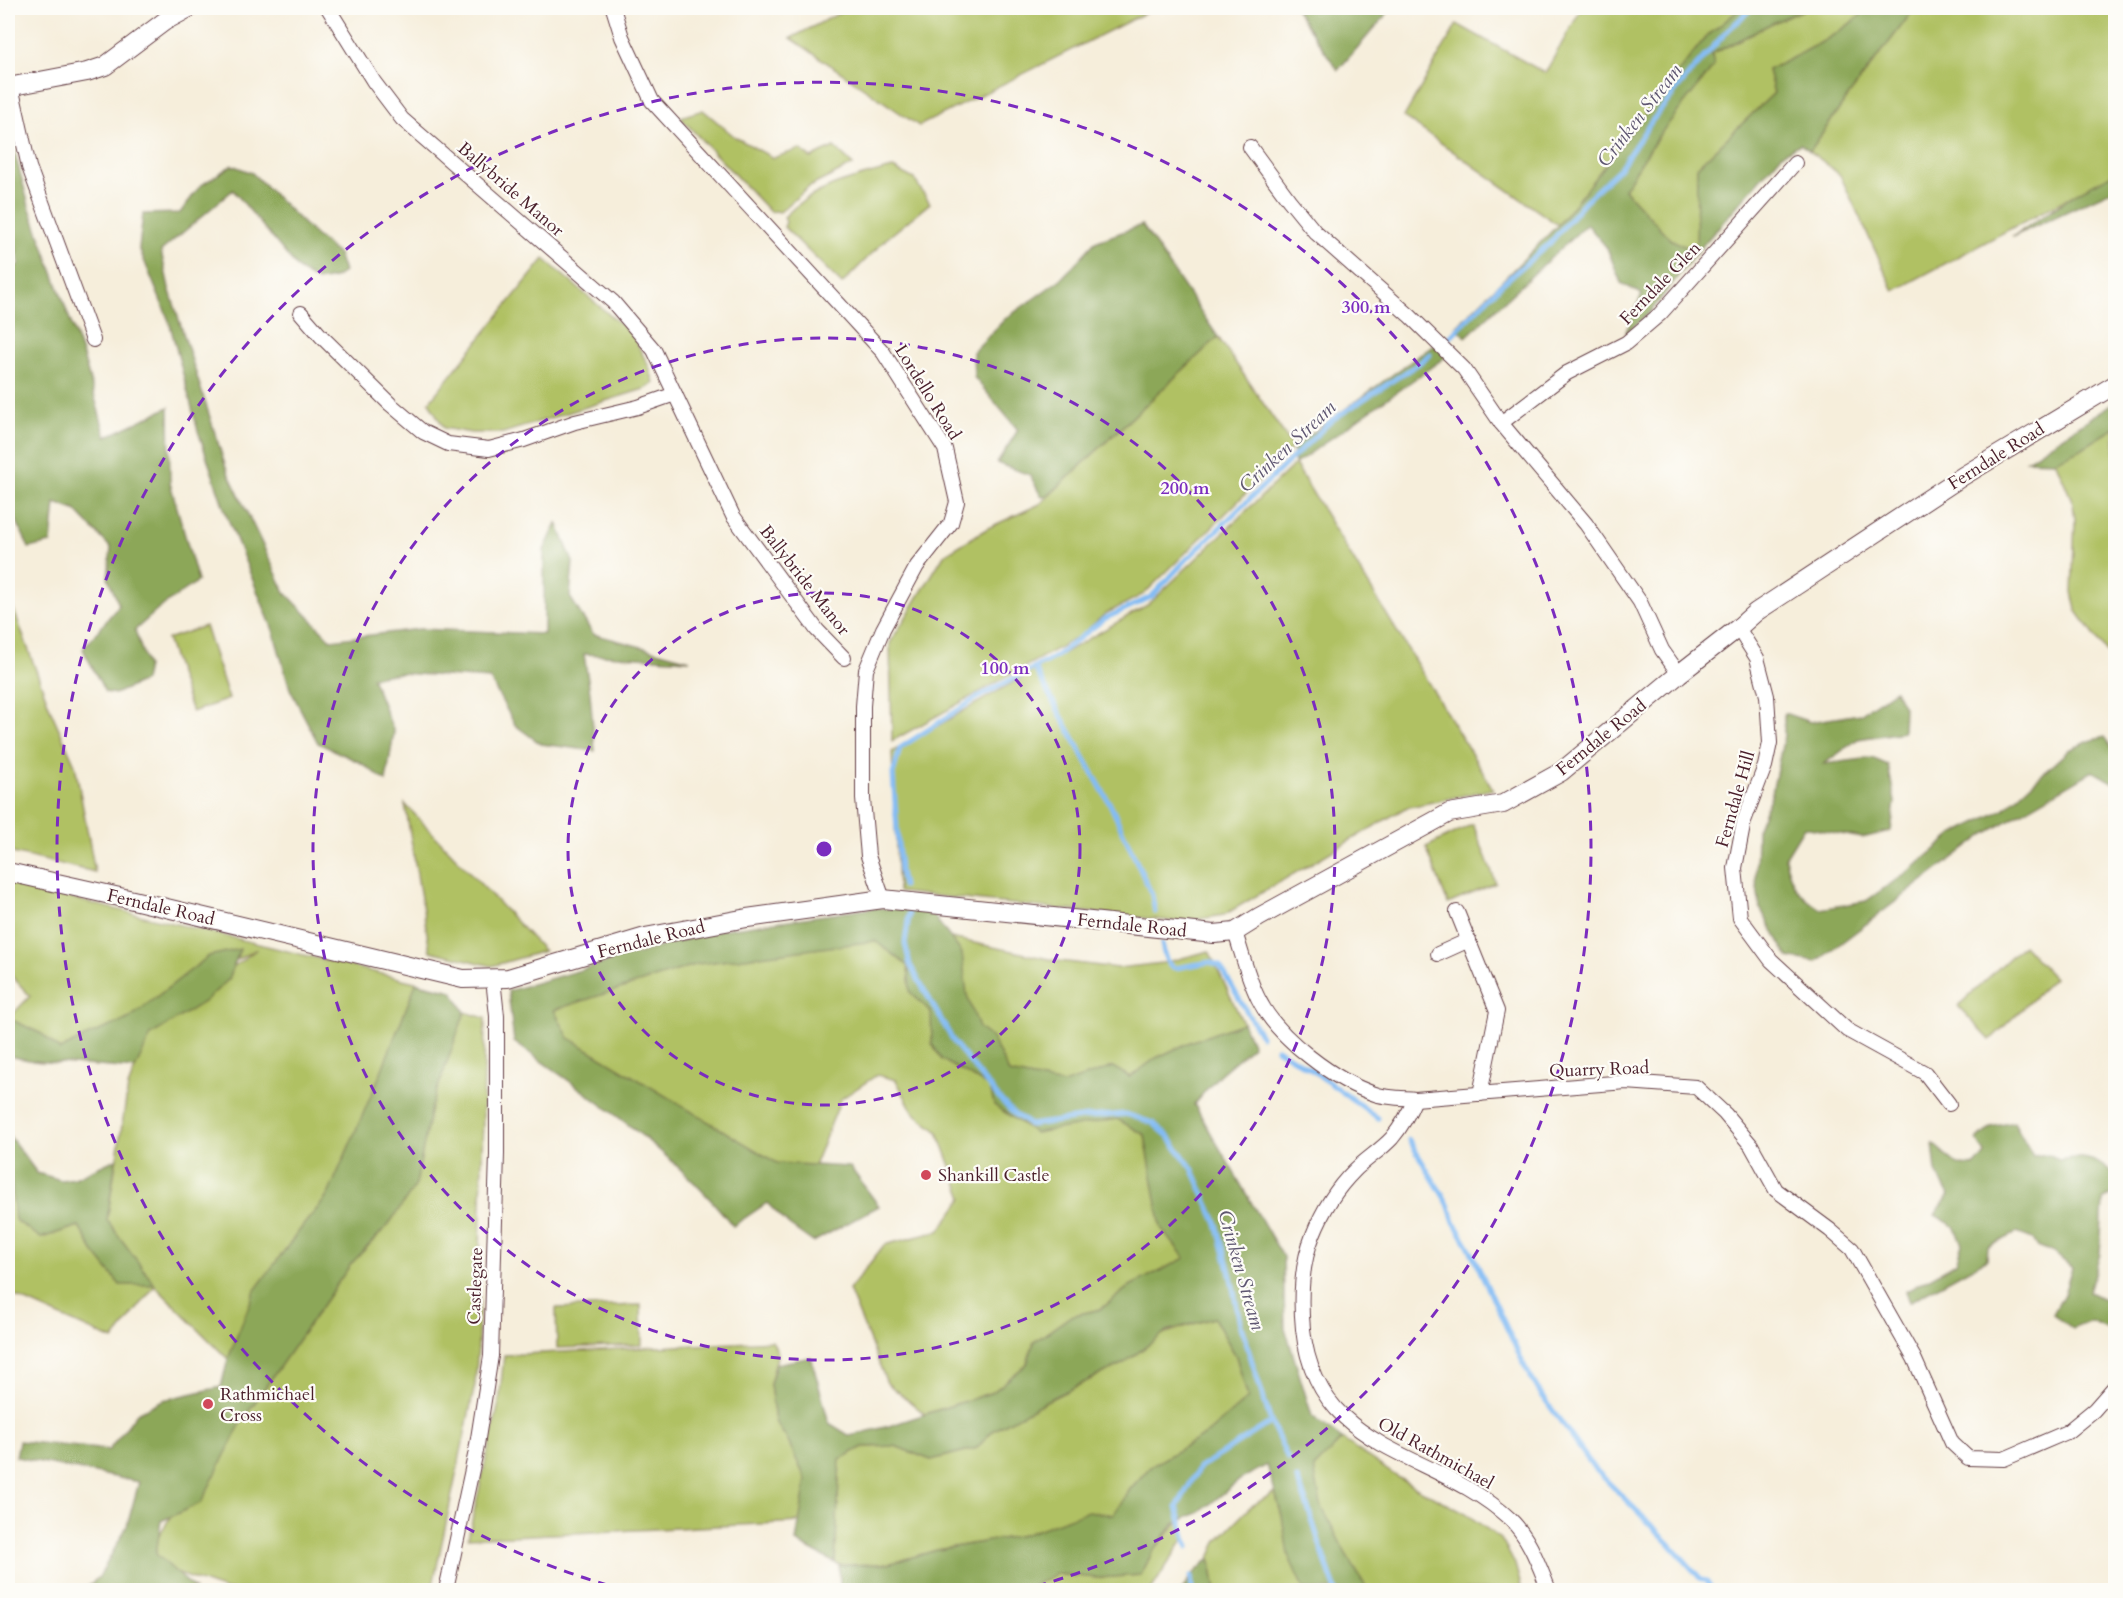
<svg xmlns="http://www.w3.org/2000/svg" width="2123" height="1598" viewBox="0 0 2123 1598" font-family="Cardo,serif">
<rect width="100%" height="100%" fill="#fdfcf7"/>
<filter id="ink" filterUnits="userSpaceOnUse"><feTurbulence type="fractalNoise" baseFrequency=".0167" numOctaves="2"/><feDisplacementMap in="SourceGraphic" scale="12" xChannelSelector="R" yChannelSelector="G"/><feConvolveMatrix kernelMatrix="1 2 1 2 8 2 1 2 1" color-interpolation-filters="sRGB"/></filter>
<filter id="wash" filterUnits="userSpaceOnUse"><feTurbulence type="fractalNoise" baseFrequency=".008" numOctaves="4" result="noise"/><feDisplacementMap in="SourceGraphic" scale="24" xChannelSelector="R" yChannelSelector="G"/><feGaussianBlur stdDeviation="1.35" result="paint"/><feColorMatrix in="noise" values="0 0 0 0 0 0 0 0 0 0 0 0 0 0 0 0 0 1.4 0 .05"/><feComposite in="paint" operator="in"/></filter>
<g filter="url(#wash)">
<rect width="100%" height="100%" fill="#f6eedb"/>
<g fill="#b0c163" stroke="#7d7047" stroke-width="1.5">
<path d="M849,8H1155L919,126L791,38Z"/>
<path d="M1582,8H1741L1705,38L1558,225L1404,117L1457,24L1545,73Z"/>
<path d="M1808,8H1868C1841,35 1803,53 1768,70L1774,93L1697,167V253L1670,239L1624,189L1712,54L1770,24Z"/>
<path d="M1915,8H2115V173L1894,291L1840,175L1810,151L1849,95Z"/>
<path d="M703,110L735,137L773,158L800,149L811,158L834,147L853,165L809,187L780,212L775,211L770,212L680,117Z"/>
<path d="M893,168L914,179L930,203L886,239L842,284L784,227L786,222L784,217C813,187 854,178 893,168Z"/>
<path d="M544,259L632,334L649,367L654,383L647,388L503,433H471L444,428L429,402Z"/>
<path d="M1218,337L1293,447L1144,594L1105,614L1080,636L892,741L890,643L944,555L988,528L1040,504Z"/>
<path d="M2115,408V664L2076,610L2072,592L2075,521L2073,503L2049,446Z"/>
<path d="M1295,464L1493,789L1405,808L1224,915L1181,922L898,892L892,752L1149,604Z"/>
<path d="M8,594L51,711L75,765L95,872L8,852Z"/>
<path d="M205,626L229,699L192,712L167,639Z"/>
<path d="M405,804L544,951L492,966L430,951Z"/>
<path d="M1473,824L1496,883L1448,904L1426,847Z"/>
<path d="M8,883L452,991L228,1359L155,1286L113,1340L8,1293V1178L11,1180L41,1238L79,1226L93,1251L154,1285L107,1220L128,1087L147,1038L199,993L257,949L128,1019L43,1062L33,1061L9,1018L30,996L8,972Z"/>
<path d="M881,923L1058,961L1118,968L1163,963L1209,951L1243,1023L1139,1097L1186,1258L1130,1286L1101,1309L1071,1316L1034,1342L1027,1364L993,1392L925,1414L887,1383L849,1290L884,1245L939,1231L963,1198L938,1132L913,1112L896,1080L877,1075L841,1099L810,1176L709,1147L512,1016L709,945Z"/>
<path d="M2023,945L2054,978L1990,1040L1958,1006Z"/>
<path d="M465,1012L485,1018L478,1347L475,1385L432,1590H225L142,1561L348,1243Z"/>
<path d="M641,1305L642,1345L557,1348L556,1308Z"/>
<path d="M1214,1317L1236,1356L1248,1398L1208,1433L1150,1467L1131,1488L1113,1516L1023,1535L937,1550L888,1564L839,1565L835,1563L839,1459L863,1447L895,1446L931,1460L977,1448L991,1432L1046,1401L1124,1363L1163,1334Z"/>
<path d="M772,1341L778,1353L770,1384L775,1421L787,1439L806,1480L800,1522L468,1538L499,1403L504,1355Z"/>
<path d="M1342,1439L1399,1478L1466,1514L1501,1539L1515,1564L1522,1590H1354L1300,1478L1314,1468Z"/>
<path d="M1275,1492L1305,1590H1216L1210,1558L1218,1540L1250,1507Z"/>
<path d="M1181,1519L1185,1537L1151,1590H1024L1056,1574L1098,1578L1141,1575L1153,1551Z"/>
</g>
<g fill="#8ca759" stroke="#6b6342" stroke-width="1.5">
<path d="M1300,8H1392L1338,70L1296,10Z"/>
<path d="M1741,8H1808L1770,24L1712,54L1714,66L1657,138L1624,189L1670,239L1696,252L1697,167L1774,93L1768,70C1802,53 1841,35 1868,8H1915L1849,95L1810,151L1800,144L1782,154L1697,252L1651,311L1625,334L1642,294L1621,283L1607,248L1587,224L1466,337L1456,327L1558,225L1705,38Z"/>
<path d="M8,127L29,206L83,356L106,437L169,407L170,483L198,581L161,607L135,630L147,666L144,681L115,694L105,692L83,649L119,605L108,578L111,548L75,510L55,503L51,543L29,548L8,502V272L19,264L8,208Z"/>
<path d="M232,165L252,173L315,235L338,254L344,272L335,278L317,281L298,269L233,190L161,251L169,288L226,468L285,592L331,640L419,629L544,634V550L557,523L573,562L570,597L593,634L690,660L584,654L590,693L595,751L541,744L515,725L490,679L400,673L372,677L394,732L386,781L361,763L318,743L290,689L273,630L226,514L198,431L169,321L139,248L143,214L180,213L200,186Z"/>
<path d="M2115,173V189L2012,237L2080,191Z"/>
<path d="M1142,225L1218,337L1047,497L1041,496L1030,475L997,463L1018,430L974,377L973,352L1005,319L1061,279L1095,242Z"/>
<path d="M1435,344L1447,356L1295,464L1293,447Z"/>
<path d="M2115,402V428L2081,449L2055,461L2027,460Z"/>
<path d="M1895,690L1904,707L1903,732L1858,739L1824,764L1872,758L1888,765L1895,802L1891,831L1862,838L1804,827L1785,858C1791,885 1797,894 1820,909L1866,901L1913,868L1954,834L2004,809L2069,750L2092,740L2105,737L2115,751V784L2093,771L1985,834L1816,962L1788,957L1760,908L1756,880L1757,830L1772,793L1784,736V713L1810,722L1860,714Z"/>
<path d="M875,908L929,910L962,953L967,995L979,1028L992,1038L1009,1073L1063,1084L1113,1067L1130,1077L1156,1058L1190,1042L1243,1023L1253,1046L1219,1075L1194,1104L1283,1257L1285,1328L1312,1416L1342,1439L1314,1468L1321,1505L1346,1554L1368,1590H1304L1288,1555L1282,1516L1267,1465L1241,1479L1200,1512L1175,1523L1153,1551L1141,1575L1098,1578L1056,1574L1024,1590H840L839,1565L888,1564L937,1550L1023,1535L1088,1511L1113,1515L1131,1488L1150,1467L1208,1433L1248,1398L1236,1356L1214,1318L1167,1331L1124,1363L1046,1401L991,1432L977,1448L931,1460L895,1446L863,1447L840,1459L835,1563L796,1542L806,1480L787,1439L775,1421L770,1384L776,1364L811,1357L829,1423L850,1436L889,1426L993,1392L1027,1364L1034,1342L1071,1316L1101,1309L1130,1286L1185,1258L1161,1228L1145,1135L1117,1119L1035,1133L994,1105L990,1087L942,1060L932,1044L931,1012L910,992L908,966L875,941L698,964L554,1010L569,1038L777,1163L850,1167L879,1206L813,1242L789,1225L767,1203L733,1226C674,1151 592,1097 514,1042L508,991L719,930Z"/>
<path d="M240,949L229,979L204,1002L151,1035L135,1069L34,1061L8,1056V1018L42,1034L60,1050L89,1035L128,1019L209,956Z"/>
<path d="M416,983L452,991L465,1012L431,1107L416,1185L389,1224L351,1264L242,1421L201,1503L161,1521L156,1554L195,1589L191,1590H83L99,1577L127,1526L139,1482L16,1457L19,1441L109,1450L137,1413L163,1400L221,1387L228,1359L255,1290L305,1223L327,1197L379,1077Z"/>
<path d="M2014,1122L2033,1156L2048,1154L2058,1160C2081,1156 2093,1156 2112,1173L2115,1171V1192L2103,1200L2100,1254L2089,1292L2115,1304V1332L2091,1321L2072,1329L2053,1314L2064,1294L2072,1268L2053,1252L2037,1246L2033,1239L2017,1233L1988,1247L1987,1259L1909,1302L1905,1292L1956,1263L1962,1244L1954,1226L1935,1215L1949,1195L1936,1172L1933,1144L1958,1165L1975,1166L1985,1154L1977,1140L1991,1127Z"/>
<path d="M8,1134L37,1173L61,1180L75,1178L116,1159L107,1220L155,1285H120L93,1251L79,1226L41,1238L15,1220L11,1181L8,1178Z"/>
<path d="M1210,1558L1216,1590H1182L1191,1576Z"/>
</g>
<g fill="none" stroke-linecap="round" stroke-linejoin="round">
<g stroke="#83bcf4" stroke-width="5">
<path d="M1446,341L1502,284L1550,243L1584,202L1619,169L1651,122L1691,72L1727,31L1752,8"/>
<path d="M1034,667L1110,804L1152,895L1155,912"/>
<path d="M903,886L900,871L893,774L900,748L978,697L1055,657L1104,619L1151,597L1187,559L1332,420L1418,364L1430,354"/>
<path d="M909,914L905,943L910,965L955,1044L997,1096L1013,1113L1030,1125L1088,1117L1126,1114L1153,1123L1168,1136L1192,1168L1217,1224L1231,1277L1240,1323L1271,1422L1288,1459"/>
<path d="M1162,944C1164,953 1165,964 1175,968L1210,962L1220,966L1261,1036"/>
<path d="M1277,1049L1313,1071L1378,1118"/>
<path d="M1409,1140L1448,1204L1454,1222L1469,1247L1525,1367L1539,1391L1594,1468L1669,1543L1700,1578L1707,1581L1712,1590"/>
<path d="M1297,1479C1313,1516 1321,1554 1336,1590"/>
<path d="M1188,1547L1177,1507L1199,1468L1271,1422"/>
<path d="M1191,1576L1192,1590"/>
</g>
</g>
</g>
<g filter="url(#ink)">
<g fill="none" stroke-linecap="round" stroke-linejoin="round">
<g stroke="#643e45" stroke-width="16">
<g id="minor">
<path d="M328,8L374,82L402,119L613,302L654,350L733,516L817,630L844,658"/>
<path d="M613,8L622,37L652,101L883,352L945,449L957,502L951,523L917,566L883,629L866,670L863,706V799L868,856L883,899"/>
<path d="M11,86L29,167L93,340"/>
<path d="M1250,147L1289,200L1315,232L1410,316L1464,369L1501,423L1586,524L1640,602L1662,650L1679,674"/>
<path d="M301,313L321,336L390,404L423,432L448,444L489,449L524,440L575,422L638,407L675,394"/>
<path d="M1501,423L1567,373L1626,343L1660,314L1795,163"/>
<path d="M1738,628L1757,658L1767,696L1770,743L1765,766L1744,821L1735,868L1740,918L1771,960L1847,1030L1925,1073L1949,1104"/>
<path d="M1457,912L1497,1011L1480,1094"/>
<path d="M1235,932C1242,954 1248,978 1258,998C1277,1038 1336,1082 1378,1095C1390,1098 1403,1098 1415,1099L1626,1082L1696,1087L1725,1114L1751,1145L1776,1190L1830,1230L1852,1249L1914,1358L1952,1443L1968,1458L2004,1459L2067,1432L2094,1410L2116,1385"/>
<path d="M1438,954L1469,940"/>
<path d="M1415,1099C1409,1113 1402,1126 1392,1138C1381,1150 1366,1159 1354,1171C1336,1189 1322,1212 1313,1235C1301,1265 1300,1299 1303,1329C1316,1455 1435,1449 1510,1519C1530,1538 1539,1566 1549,1590"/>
<path d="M446,1590L476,1451L491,1356L497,1154V1016L493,979"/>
</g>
</g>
<g stroke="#643e45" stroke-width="20">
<g id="tertiary">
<path d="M8,87L87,72L105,66L165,21L189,8"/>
<path d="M8,872L133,900L463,979L508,978L645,937L747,918L883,899L1214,934L1235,932L1259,917L1449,813L1503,804L1561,772L1679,674L1738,628L1756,612L1963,476L2116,384"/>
</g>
</g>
<use href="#minor" stroke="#fff" stroke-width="14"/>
<use href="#tertiary" stroke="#fff" stroke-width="18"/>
</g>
</g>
<g fill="none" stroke="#7b2cbf" stroke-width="3" stroke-dasharray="10 8">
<circle cx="824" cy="849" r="256"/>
<circle cx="824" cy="849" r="511"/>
<path d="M625 1590A767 767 0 1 1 1023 1590"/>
</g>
<g fill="#d1495b" stroke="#fdfcf7" stroke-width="2">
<circle cx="926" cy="1175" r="6"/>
<circle cx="208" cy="1404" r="6"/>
</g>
<g text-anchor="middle" stroke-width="4.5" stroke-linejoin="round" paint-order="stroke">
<g font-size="18" fill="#4a1f2b" stroke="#fdfcf7">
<text transform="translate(511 189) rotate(41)" y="6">Ballybride Manor</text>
<text transform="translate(1660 283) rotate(-46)" y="6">Ferndale Glen</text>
<text transform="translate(928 392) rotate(58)" y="6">Lordello Road</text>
<text transform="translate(1996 456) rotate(-32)" y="6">Ferndale Road</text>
<text transform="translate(805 580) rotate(52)" y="6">Ballybride Manor</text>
<text transform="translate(1601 737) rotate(-39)" y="6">Ferndale Road</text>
<text transform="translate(1735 799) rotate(-74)" y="6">Ferndale Hill</text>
<text transform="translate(161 907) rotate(13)" y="6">Ferndale Road</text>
<text transform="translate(1132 925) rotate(6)" y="6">Ferndale Road</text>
<text transform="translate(651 939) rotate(-14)" y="6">Ferndale Road</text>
<text transform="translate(1599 1069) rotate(-2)" y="6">Quarry Road</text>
<text transform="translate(475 1286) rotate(-88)" y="6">Castlegate</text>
<text transform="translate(1436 1453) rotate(29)" y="6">Old Rathmichael</text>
</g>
<g font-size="18" fill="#4a1f2b" stroke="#fdfcf7" text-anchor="start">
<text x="938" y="1181">Shankill Castle</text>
<text x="220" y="1400">Rathmichael<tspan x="220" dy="21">Cross</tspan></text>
</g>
<g font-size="20" font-style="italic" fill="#5e5671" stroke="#fdfcf7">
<text transform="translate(1639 115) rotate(-52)" y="7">Crinken Stream</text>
<text transform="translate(1287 446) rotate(-43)" y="7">Crinken Stream</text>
<text transform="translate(1242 1270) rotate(74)" y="7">Crinken Stream</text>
</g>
</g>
<circle cx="824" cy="849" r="9" fill="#7b2cbf" stroke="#fdfcf7" stroke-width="3"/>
<g font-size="18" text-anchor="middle" font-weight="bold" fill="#7b2cbf" stroke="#fdfcf7" stroke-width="4.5" stroke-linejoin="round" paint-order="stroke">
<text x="1366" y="313">300 m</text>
<text x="1185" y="494">200 m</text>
<text x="1005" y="674">100 m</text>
</g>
<rect width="2123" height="1598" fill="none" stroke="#fdfcf7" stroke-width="30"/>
</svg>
